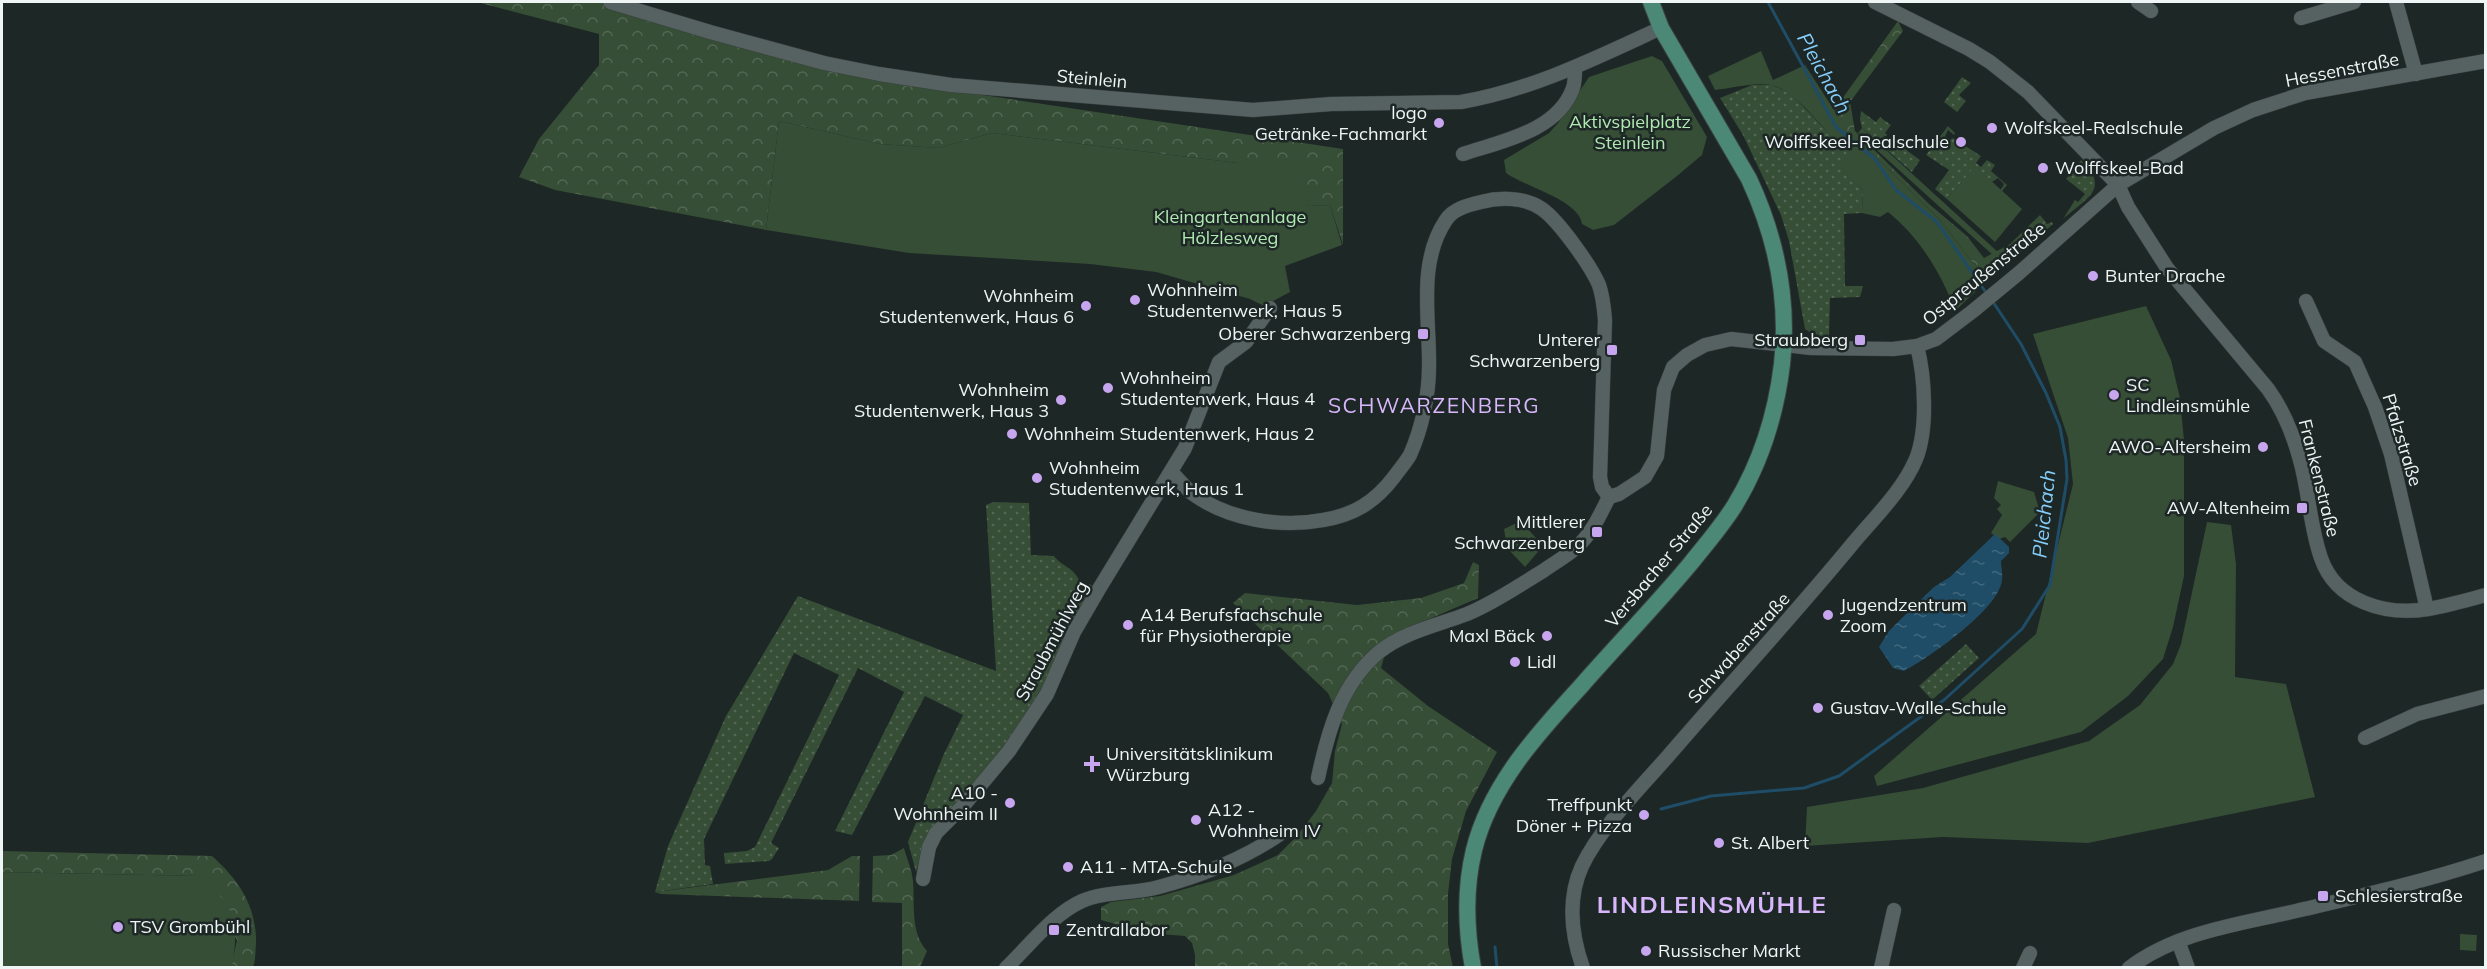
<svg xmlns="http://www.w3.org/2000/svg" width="2487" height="969" viewBox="0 0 2487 969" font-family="Mulish,sans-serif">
<defs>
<pattern id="grass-dots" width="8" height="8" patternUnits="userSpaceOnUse" patternTransform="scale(1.5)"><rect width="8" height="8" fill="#364d36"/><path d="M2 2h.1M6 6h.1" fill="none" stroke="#536754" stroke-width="1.8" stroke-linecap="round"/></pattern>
<pattern id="forest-crowns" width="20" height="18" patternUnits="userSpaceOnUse" patternTransform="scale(1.5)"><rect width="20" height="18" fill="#364d36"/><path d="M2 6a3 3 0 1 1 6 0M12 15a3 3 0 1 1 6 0" fill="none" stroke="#536754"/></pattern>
<pattern id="water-ripples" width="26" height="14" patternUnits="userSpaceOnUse" patternTransform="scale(1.5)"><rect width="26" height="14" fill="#1f4d67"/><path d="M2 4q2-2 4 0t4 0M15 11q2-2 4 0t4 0" fill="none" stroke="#40677d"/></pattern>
</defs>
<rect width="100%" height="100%" fill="#1d2726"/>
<g fill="url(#grass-dots)">
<path d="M1962,77L1971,83L1959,95L1966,101L1957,112L1944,102Z"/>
<path d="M1752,85H1772L1790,93L1848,153L1843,172L1863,190L1862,213L1844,214L1845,286H1863L1860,297L1830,298L1829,337H1839V340L1818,338L1805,329L1789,241L1781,215L1743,135L1720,98Z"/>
<path d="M1861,111L1876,122L1880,117L1891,125L1885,133L1887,135L1878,140L1892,151L1898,144L1920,160L1912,172L1862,128L1860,120Z"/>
<path d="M1948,126L1955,133L1954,135L1948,130L1945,136L1950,140L1953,138L1981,156L1976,163L1981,167L1987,160L1995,165L1991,171L2007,185L2002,191L2001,190L2004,184L1998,178L1992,182L1975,167L1947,199L1935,189L1949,170L1926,155Z"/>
<path d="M2081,160C2111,189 2087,198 2063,219L2075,200L2078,202L2085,194L2066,179Z"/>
<path d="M993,502L1029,503L1031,555L1054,556C1062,567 1073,566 1080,582L1092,585L1044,690L973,791L928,833L916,872L908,842L943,756L963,715L925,696L852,835L835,831L904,692L858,668L771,843L779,848L772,859L769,861L725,864L724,853L747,851L755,847L839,675L794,653L704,839L705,865L710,866L713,884L655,892L668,846L726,716L798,596L996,671L986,505Z"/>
<path d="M1966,644L1979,658L1932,700L1919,686Z"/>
</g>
<g fill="url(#forest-crowns)">
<path d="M477,2H604L910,84L1343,149V245L1330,205L1309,206L1238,163L992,133L939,148L880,144L779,121L766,230L555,190L519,177L539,139L599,65V34Z"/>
<path d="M1898,21L1903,31L1850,102L1855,131L1929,204L1967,236L1984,258L2010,244L2040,215L2047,224L2052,222L2053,224L1992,276L1972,262L1940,220L1876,157L1841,128L1834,110Z"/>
<path d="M1473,562L1479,565L1478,598L1390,636L1381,668L1428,706L1497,752L1466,811L1452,859L1448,894V944L1453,967H1195V955L1192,943L1185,936L1148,933L1101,920V907L1111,902L1160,896L1234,875L1278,855L1297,836L1316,811L1332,783L1335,751L1342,724L1328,693L1233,603L1245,593L1357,605L1421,598L1464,583Z"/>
<path d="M904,848C907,859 912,870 913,881C915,905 910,932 927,951L920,967H902V903L872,902L873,856L891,855Z"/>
<path d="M2,851L212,856C239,880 257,907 256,944C255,952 256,960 253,967H231L237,940L198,876L2,872Z"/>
<path d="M852,856H860L859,901L661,894L655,892L828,870Z"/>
</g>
<g fill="#364d36">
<path d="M1761,51L1773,80L1805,65L1834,110L1842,128L1876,157L1940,220L1972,262L1992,276L1955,311C1942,274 1919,237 1888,212L1880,217L1862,213L1863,190L1842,172L1847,153C1828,135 1795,89 1771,85C1753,82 1733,88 1715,90L1708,76Z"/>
<path d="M1652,56L1662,61L1707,137L1702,155L1677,176L1614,225L1593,230L1582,224C1579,200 1525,187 1506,173L1504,160L1549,133L1558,123L1589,77Z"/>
<path d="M779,121L880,144L939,148L992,133L1238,163L1304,158L1308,206L1330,205L1342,245L1285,266L1290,292L1264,306L1250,299L1156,272L1090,264L909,253L766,230Z"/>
<path d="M1862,128L1999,253L1995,257L1858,133Z"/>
<path d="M1975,166L2022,209L1995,242L1947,199Z"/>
<path d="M2146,306L2171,360L2180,398L2184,440V576L2173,627L2163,659L2128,696L2081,732L1877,786L1874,776L2036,634L2073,484L2068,438L2033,334Z"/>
<path d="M1998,481L2034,492L2040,512L2010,542L2005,537L1999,539L1991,533L2002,515L1997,509L2001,505L1994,498Z"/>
<path d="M1521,521L1543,546L1525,567L1507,548L1504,529Z"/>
<path d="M2207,522L2231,525L2236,564L2235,677L2286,684L2315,797L2088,843L1943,837L1805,846L1807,807L1923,788L2089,741L2140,705L2173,664L2181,644Z"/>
<path d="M2,872L198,876C234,904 240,921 232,966L2,967Z"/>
<path d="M2460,934L2477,935L2476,951L2460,950Z"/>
</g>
<path fill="url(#water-ripples)" d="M1995,534L2009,547V553L2001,561C2001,567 2003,574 2002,580C1999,609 1930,657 1904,671L1893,668L1879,647L1889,631L1907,613L1934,587L1950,577Z"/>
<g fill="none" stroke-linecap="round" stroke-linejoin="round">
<g stroke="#1f4d67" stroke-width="3">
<path d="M1768,2L1836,127L1875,159L1896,190L1937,222L1987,294"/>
<path d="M1661,809L1711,796L1804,788L1839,776L1944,700L2022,629L2050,585L2067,479L2066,460L2060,427L2046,393L2021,344L1993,302"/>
<path d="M1495,947L1497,968"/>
</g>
<g stroke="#3a4241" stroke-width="15">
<g id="minor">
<path d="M610,2L710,32L824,63L879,74L951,85L1253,110L1331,104L1461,102C1532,90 1596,58 1661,28"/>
<path d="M1875,2L1969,49L1990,62L2028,92L2118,185L2128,207L2167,268L2268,389C2284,411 2293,434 2300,460C2309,492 2310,527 2321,558C2336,602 2386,616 2428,609C2447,606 2467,600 2486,595"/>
<path d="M2138,2L2151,11"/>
<path d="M2396,2L2416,74"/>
<path d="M2301,18L2354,2"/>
<path d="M1463,154C1502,141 1558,131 1573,88C1575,82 1575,75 1575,69"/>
<path d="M2306,301L2324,341L2355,362L2375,407L2391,454L2427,609"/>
<path d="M1171,472C1179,479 1185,488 1193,494C1229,520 1281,528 1323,520C1354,515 1375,502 1394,477C1399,470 1406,462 1410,455C1422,428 1429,395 1429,367C1430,319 1417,263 1446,220C1453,209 1468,205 1481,202C1500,197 1525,197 1542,209C1559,221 1591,266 1599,285C1603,296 1604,308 1605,320L1600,477L1602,487L1609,497"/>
<path d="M2365,738L2417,714L2486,696"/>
<path d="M1318,778C1328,731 1341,684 1379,652C1404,632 1438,625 1467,614C1494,603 1518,586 1543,571C1554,563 1567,556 1577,547C1592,533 1600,515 1609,497L1619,494L1645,477L1657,456L1664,390L1673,367L1687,355L1705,345L1731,339L1811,348L1893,349L1917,346L1936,339L1973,311L2019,273L2118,185L2214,128L2253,110L2305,93L2486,61"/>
<path d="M923,879L929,847L936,833L964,805L1009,751L1047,694L1074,632L1099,589L1185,448L1219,362L1246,342L1270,308"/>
<path d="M2178,941L2188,968"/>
<path d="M1006,968C1029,946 1053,914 1082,901C1105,891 1134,894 1159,887C1200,876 1245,858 1280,834"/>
<path d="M1583,968C1571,934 1567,899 1582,866C1600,828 1641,787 1669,755C1730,684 1794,615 1854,542C1875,517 1903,490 1916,459C1928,429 1925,377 1917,346"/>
<path d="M1881,968L1894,910"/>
<path d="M2023,968L2030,953"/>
<path d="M2129,968C2176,932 2240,924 2296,911C2360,896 2423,882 2486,861"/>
</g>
</g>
<g stroke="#3a4241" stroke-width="18">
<path id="major" d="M1473,968C1466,930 1465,887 1474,850C1490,785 1538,733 1582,685C1618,644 1656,605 1691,563C1706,544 1722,526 1735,505C1761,462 1776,414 1782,364C1789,300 1776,237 1749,179L1661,28L1651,2"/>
</g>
<use href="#minor" stroke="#566261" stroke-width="14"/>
<use href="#major" stroke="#4b8875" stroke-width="16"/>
</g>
<g fill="#c8a6ef" stroke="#1d2726" stroke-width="2">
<circle cx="1439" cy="123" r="6"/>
<circle cx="1992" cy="128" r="6"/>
<circle cx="1961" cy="142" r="6"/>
<circle cx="2043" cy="168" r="6"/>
<circle cx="2093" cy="276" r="6"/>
<circle cx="1135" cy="300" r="6"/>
<circle cx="1086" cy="306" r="6"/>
<rect x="1417" y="328" width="12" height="12" rx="3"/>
<rect x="1854" y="334" width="12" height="12" rx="3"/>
<rect x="1606" y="344" width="12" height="12" rx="3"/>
<circle cx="1108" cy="388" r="6"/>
<circle cx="2114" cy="395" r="6"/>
<circle cx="1061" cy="400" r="6"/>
<circle cx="1012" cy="434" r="6"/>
<circle cx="2263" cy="447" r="6"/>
<circle cx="1037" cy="478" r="6"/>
<rect x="2296" y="502" width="12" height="12" rx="3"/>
<rect x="1591" y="526" width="12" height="12" rx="3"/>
<circle cx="1828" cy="615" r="6"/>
<circle cx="1128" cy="625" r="6"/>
<circle cx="1547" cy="636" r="6"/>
<circle cx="1515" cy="662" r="6"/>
<circle cx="1818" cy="708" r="6"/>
<path d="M1089 755h6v6h6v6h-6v6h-6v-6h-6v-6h6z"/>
<circle cx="1010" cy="803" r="6"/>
<circle cx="1644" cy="815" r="6"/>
<circle cx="1196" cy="820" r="6"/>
<circle cx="1719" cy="843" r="6"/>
<circle cx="1068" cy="867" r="6"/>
<rect x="2317" y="890" width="12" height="12" rx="3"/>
<circle cx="118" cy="927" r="6"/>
<rect x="1048" y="924" width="12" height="12" rx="3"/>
<circle cx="1646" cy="951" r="6"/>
</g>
<g text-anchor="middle" stroke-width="5" stroke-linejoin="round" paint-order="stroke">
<g font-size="18" fill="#eef5f4" stroke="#1d2726">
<text transform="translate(2342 70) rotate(-11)" y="6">Hessenstraße</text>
<text transform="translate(1092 79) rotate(5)" y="6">Steinlein</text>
<text transform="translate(1984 274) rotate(-39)" y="6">Ostpreußenstraße</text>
<text transform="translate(2402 440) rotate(73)" y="6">Pfalzstraße</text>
<text transform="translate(2319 478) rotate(76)" y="6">Frankenstraße</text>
<text transform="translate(1659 566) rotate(-50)" y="6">Versbacher Straße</text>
<text transform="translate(1052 641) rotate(-62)" y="6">Straubmühlweg</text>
<text transform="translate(1739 648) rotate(-48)" y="6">Schwabenstraße</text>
</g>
<g font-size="18" fill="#eef5f4" stroke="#1d2726" text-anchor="start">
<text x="1427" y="119" text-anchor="end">logo<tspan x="1427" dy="21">Getränke-Fachmarkt</tspan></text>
<text x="2004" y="134">Wolfskeel-Realschule</text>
<text x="1949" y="148" text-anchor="end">Wolffskeel-Realschule</text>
<text x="2055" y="174">Wolffskeel-Bad</text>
<text x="2105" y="282">Bunter Drache</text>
<text x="1147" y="296">Wohnheim<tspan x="1147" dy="21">Studentenwerk, Haus 5</tspan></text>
<text x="1074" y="302" text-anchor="end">Wohnheim<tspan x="1074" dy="21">Studentenwerk, Haus 6</tspan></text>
<text x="1411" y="340" text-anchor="end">Oberer Schwarzenberg</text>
<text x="1600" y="346" text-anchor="end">Unterer<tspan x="1600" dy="21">Schwarzenberg</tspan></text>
<text x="1848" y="346" text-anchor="end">Straubberg</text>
<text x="1120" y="384">Wohnheim<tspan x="1120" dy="21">Studentenwerk, Haus 4</tspan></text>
<text x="2126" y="391">SC<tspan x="2126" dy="21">Lindleinsmühle</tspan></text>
<text x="1049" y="396" text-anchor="end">Wohnheim<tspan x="1049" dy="21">Studentenwerk, Haus 3</tspan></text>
<text x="1024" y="440">Wohnheim Studentenwerk, Haus 2</text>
<text x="2251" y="453" text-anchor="end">AWO-Altersheim</text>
<text x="1049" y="474">Wohnheim<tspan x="1049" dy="21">Studentenwerk, Haus 1</tspan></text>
<text x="2290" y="514" text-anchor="end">AW-Altenheim</text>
<text x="1585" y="528" text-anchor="end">Mittlerer<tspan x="1585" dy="21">Schwarzenberg</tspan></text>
<text x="1840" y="611">Jugendzentrum<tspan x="1840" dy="21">Zoom</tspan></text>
<text x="1140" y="621">A14 Berufsfachschule<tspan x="1140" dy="21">für Physiotherapie</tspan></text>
<text x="1535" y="642" text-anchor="end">Maxl Bäck</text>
<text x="1527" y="668">Lidl</text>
<text x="1830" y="714">Gustav-Walle-Schule</text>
<text x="1106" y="760">Universitätsklinikum<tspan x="1106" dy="21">Würzburg</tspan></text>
<text x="998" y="799" text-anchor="end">A10 -<tspan x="998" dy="21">Wohnheim II</tspan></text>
<text x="1632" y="811" text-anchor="end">Treffpunkt<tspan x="1632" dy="21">Döner + Pizza</tspan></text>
<text x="1208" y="816">A12 -<tspan x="1208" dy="21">Wohnheim IV</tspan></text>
<text x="1731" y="849">St. Albert</text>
<text x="1080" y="873">A11 - MTA-Schule</text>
<text x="2335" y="902">Schlesierstraße</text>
<text x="130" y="933">TSV Grombühl</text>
<text x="1066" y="936">Zentrallabor</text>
<text x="1658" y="957">Russischer Markt</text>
</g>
<g font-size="18" fill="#b1eab1" stroke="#1d2726">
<text x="1630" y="128">Aktivspielplatz<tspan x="1630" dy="21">Steinlein</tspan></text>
<text x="1230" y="223">Kleingartenanlage<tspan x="1230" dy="21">Hölzlesweg</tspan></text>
</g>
<g font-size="20" font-style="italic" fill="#85cefb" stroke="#1d2726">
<text transform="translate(1824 73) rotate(61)" y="7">Pleichach</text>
<text transform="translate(2044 514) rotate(-84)" y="7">Pleichach</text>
</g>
<g font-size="21" letter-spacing="1.5" fill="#d8b7fc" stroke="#1d2726">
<text x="1434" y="413">SCHWARZENBERG</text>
</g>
<g font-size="24" font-weight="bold" letter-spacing="1.5" fill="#d8b7fc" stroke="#1d2726">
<text x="1712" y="913">LINDLEINSMÜHLE</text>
</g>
</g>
<rect width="2487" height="969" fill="none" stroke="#eef5f4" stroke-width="6"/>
</svg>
